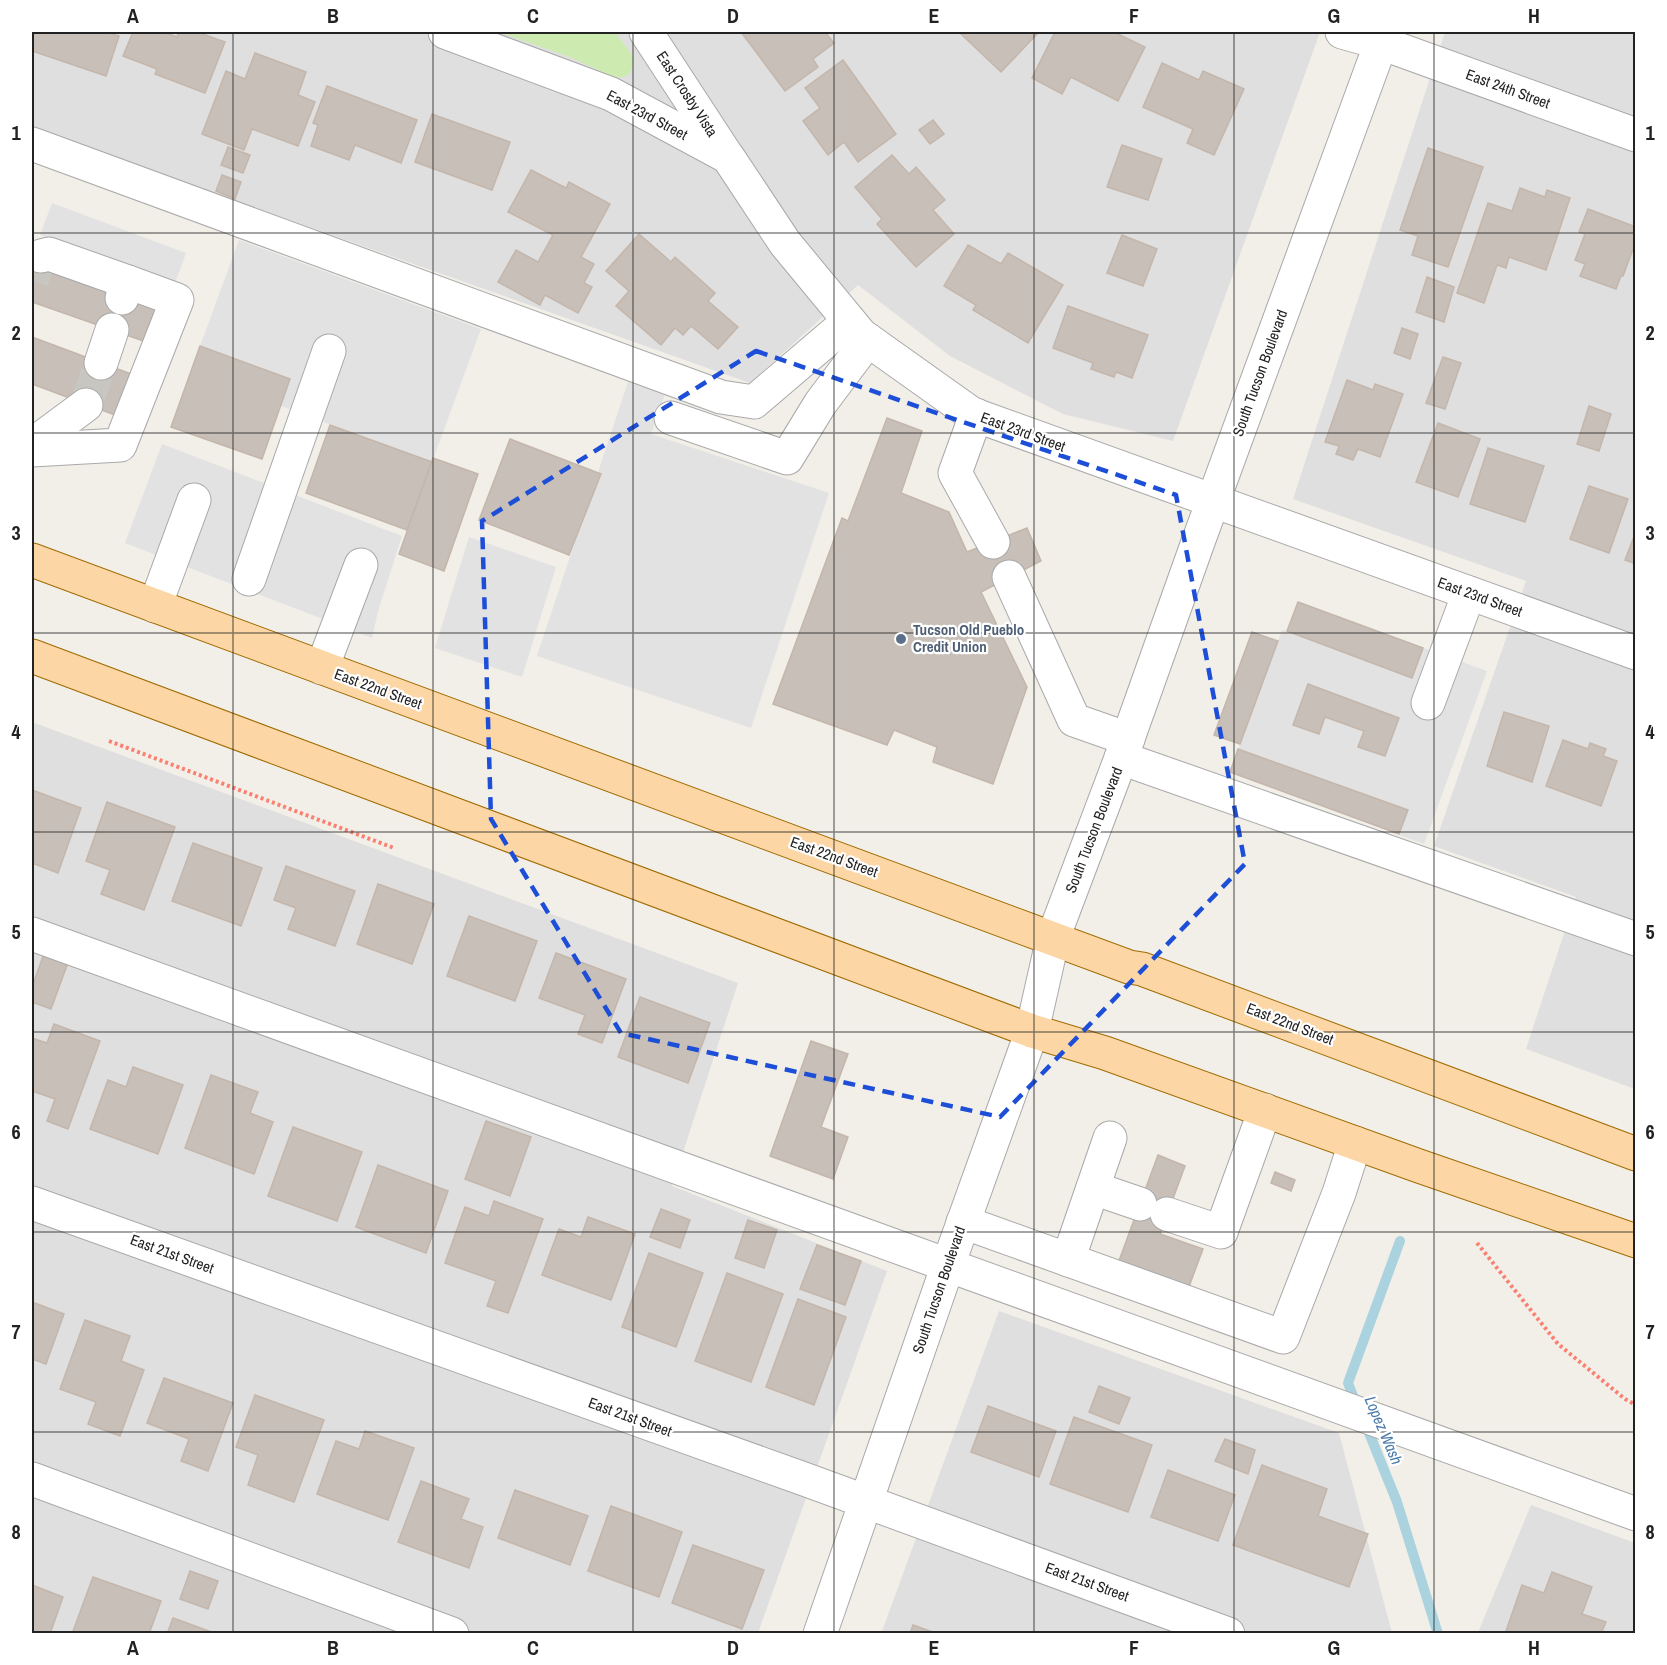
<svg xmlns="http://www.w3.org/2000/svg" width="1667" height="1665" viewBox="0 0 1667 1665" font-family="'Archivo Narrow',sans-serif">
<rect width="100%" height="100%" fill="#f2efe9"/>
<g fill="#e0dfdf">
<path d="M32,32H1320L1173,441L1063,414L950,356L858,285L750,383L32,129Z"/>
<path d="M1445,32H1635V1089L1526,1049L1576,897L1434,846L1526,581L1293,499Z"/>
<path d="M32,722L738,983L672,1186L887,1271L758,1633H32Z"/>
<path d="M999,1311L1339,1433L1392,1633L881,1634Z"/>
<path d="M1531,1505L1635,1543V1633L1480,1634L1479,1630Z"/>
</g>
<path fill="#cdebb0" d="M499,32H615L632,55L634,63L630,73L624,77L616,78L567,56Z"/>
<g fill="#e2e2e2">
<path d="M52,203L186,253L174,286L40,235Z"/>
<path d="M239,240L481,329L432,462L281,406L290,379L200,346Z"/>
<path d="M628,382L665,394L651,434L829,493L751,728L537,656Z"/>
<path d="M162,444L402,536L378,611L372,638L125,543Z"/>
<path d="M469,537L556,567L522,677L435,648Z"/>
<path d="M1298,602L1487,671L1424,844L1230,772L1240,744L1214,735L1278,641L1282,630L1287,631Z"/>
</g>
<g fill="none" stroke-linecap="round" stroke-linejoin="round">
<g stroke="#aad3df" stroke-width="10">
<path d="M1357,1406L1348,1383L1400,1241"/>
<path d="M1365,1423L1397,1502L1438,1634"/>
</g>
</g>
<g fill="#c7bfb8" stroke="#c4b6ab" stroke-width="1.5">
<path d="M32,32H105L119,36L106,76L32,51Z"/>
<path d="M133,32H163L177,37L179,32H197L225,42L205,93L155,74L157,69L123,56Z"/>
<path d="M741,32H814L815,33L825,32L834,43L813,59L818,67L785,91Z"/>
<path d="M963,32H1039L1001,72L961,34Z"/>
<path d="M1055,32H1114L1145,47L1118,101L1071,77L1062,94L1032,78Z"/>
<path d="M255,53L306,72L298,95L315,102L298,146L252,129L244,150L202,134L226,71L245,79Z"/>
<path d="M843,60L896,134L858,162L844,142L828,155L803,121L820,108L805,88Z"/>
<path d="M1162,63L1199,80L1203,71L1244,89L1214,155L1187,143L1193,129L1143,107Z"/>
<path d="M327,86L417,120L401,163L355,145L349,160L311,146L318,125L313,123Z"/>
<path d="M432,114L510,142L492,190L415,162Z"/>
<path d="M933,120L944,134L930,144L919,130Z"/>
<path d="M1122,145L1162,159L1148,200L1107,187Z"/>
<path d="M228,147L250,155L243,173L221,165Z"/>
<path d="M1428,148L1483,167L1448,267L1412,255L1418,236L1400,230Z"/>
<path d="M892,155L909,174L916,167L945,200L933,210L954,234L916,267L877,224L882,219L855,187Z"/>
<path d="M531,170L566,188L569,182L610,204L581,257L594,264L584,283L592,287L578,313L545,295L540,305L498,282L516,250L538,262L553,235L508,212Z"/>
<path d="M222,175L241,182L235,199L216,191Z"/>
<path d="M1520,188L1545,197L1547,190L1570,198L1546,270L1509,257L1506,268L1497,265L1484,303L1457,293L1488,203L1512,211Z"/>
<path d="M1588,209L1636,227V241L1623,276H1621L1616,289L1580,276L1585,264L1575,260L1585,234L1579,232Z"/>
<path d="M639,234L671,262L675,257L715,293L708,301L738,327L718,349L691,326L683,335L675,328L661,345L616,306L629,291L606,271Z"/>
<path d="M1122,235L1157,249L1143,286L1107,273Z"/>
<path d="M968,245L1001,264L1008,253L1063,285L1028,343L973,310L976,305L944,286Z"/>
<path d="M32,266L163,312L152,344L32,302Z"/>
<path d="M1427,277L1454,287L1444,322L1416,312Z"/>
<path d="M1068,306L1148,335L1132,378L1116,372L1114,377L1091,369L1093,363L1053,348Z"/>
<path d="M1402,328L1418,334L1410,359L1394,353Z"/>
<path d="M32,337L139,377L123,418L32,384Z"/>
<path d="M200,346L290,379L262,459L171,427Z"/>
<path d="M1443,357L1461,363L1445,409L1426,403Z"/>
<path d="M1347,380L1373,390L1375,384L1403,394L1380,457L1358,449L1353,460L1336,454L1339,446L1325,442Z"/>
<path d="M1589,406L1611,414L1599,451L1577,444Z"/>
<path d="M887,418L922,431L901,493L949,512L967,552L1027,528L1041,561L981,592L1027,687L993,784L933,762L937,747L894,730L887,745L773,704L842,518L848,521Z"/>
<path d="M1438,423L1480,439L1458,497L1416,482Z"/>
<path d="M330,425L432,462L407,530L306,493Z"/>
<path d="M510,439L601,474L569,555L479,520Z"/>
<path d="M1488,448L1544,466L1525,522L1470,504Z"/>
<path d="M433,458L478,474L444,571L399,554Z"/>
<path d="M1589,486L1628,499L1609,553L1570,539Z"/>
<path d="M1636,531V564L1625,560Z"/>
<path d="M1298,602L1423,648L1412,678L1287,631Z"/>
<path d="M1252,632L1278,641L1240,744L1214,735Z"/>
<path d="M1308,684L1399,718L1385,756L1358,747L1364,731L1325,717L1319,734L1293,725Z"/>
<path d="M1504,712L1549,726L1532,782L1487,766Z"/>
<path d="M1563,740L1588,749L1590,743L1606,749L1603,756L1617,761L1601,806L1546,786Z"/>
<path d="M1238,749L1408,810L1399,834L1230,772Z"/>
<path d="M32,790L81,808L58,873L32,863Z"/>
<path d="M107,802L175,827L144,910L101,894L110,870L86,861Z"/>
<path d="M193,843L262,868L241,926L172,901Z"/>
<path d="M286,866L355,891L335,946L288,929L296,908L274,900Z"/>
<path d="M378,884L434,904L412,964L357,944Z"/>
<path d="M469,916L537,941L515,1001L447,976Z"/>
<path d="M45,951L69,960L51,1009L32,1002V987Z"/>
<path d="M556,953L626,979L602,1043L578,1034L585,1015L539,998Z"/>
<path d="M640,997L710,1023L688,1083L618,1057Z"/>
<path d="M54,1024L100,1041L68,1129L47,1121L55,1099L32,1091V1038L47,1043Z"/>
<path d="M811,1041L848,1054L821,1127L848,1137L833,1179L770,1156Z"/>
<path d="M133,1067L183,1085L158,1154L90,1129L108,1080L126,1087Z"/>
<path d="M211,1075L258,1092L250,1113L273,1122L254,1174L185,1148Z"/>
<path d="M486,1121L531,1137L510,1196L465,1179Z"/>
<path d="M293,1127L362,1152L337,1221L268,1196Z"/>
<path d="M1158,1155L1185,1166L1160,1234L1203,1249L1187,1292L1117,1266Z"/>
<path d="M378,1165L448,1191L426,1253L356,1227Z"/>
<path d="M1275,1172L1295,1180L1291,1191L1271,1183Z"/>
<path d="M494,1201L543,1219L508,1313L487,1306L496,1281L445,1263L465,1207L489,1216Z"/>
<path d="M661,1209L690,1220L680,1248L650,1237Z"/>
<path d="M588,1217L635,1234L611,1300L542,1275L559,1229L581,1237Z"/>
<path d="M748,1220L777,1230L764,1268L735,1258Z"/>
<path d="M817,1245L861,1261L845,1305L800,1289Z"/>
<path d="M649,1253L703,1273L676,1347L622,1327Z"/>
<path d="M727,1273L783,1294L751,1382L695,1361Z"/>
<path d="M798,1299L846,1317L814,1405L766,1387Z"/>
<path d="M32,1302L64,1314L46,1364L32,1359Z"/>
<path d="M85,1320L130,1336L121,1361L144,1370L120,1436L88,1424L96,1402L60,1389Z"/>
<path d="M164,1378L233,1403L208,1471L181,1461L189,1439L147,1423Z"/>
<path d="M1099,1386L1130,1398L1119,1424L1089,1412Z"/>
<path d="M255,1395L324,1420L294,1502L248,1485L258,1455L236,1447Z"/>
<path d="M988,1406L1056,1431L1039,1477L971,1452Z"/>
<path d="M1074,1417L1152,1445L1128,1512L1050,1484Z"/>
<path d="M365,1431L414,1448L388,1520L317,1494L336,1441L359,1449Z"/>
<path d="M1225,1439L1255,1450L1248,1474L1215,1461Z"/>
<path d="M1262,1465L1327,1489L1318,1516L1368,1534L1349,1587L1233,1545Z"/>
<path d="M1168,1470L1235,1495L1218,1541L1151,1517Z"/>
<path d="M421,1481L469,1499L461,1519L483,1527L469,1568L398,1542Z"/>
<path d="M515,1490L588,1516L570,1565L498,1538Z"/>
<path d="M611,1506L682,1532L659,1597L588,1571Z"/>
<path d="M693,1545L764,1570L742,1629L672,1603Z"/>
<path d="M190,1571L218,1581L208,1609L180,1599Z"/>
<path d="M1552,1572L1592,1587L1582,1614L1606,1622L1601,1634H1505L1522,1585L1544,1593Z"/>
<path d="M93,1577L161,1601L149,1634H72Z"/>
<path d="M32,1585L63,1597L50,1634H32Z"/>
<path d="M173,1618L217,1634H167Z"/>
<path d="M913,1625L938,1634H910Z"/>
</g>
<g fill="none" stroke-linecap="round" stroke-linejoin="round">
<g stroke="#c8c6c1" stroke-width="33" stroke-dasharray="33 16" stroke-linecap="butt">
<path d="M32,281L36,268"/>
<path d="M86,405L101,363"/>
</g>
<g stroke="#a9a9a9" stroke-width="35">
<g id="minor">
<path d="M445,32L611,94L728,157L785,243L861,335L972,414L1636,653"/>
<path d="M646,32L725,153"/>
<path d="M1342,32L1381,43L1636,135"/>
<path d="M32,144L721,397L754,402L849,321"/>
<path d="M41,256L49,254L128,282"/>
<path d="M101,363L112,330"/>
<path d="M976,415L955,473L993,542"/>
<path d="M671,418L787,458L820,404L868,340"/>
<path d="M32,445L86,405"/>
<path d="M32,450L120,445L177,300L128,282L122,298"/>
<path d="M1009,577L1074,720L1128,739"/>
<path d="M249,579L329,351"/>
<path d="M155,606L194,500"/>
<path d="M322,668L361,565"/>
<path d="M1428,703L1469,593"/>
<path d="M1121,758L1636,939"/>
<path d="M32,934L1636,1514"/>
<path d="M1093,1188L1140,1204"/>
<path d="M32,1203L804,1479L1228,1634"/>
<path d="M1167,1214L1221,1232L1265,1110"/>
<path d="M963,1222L1283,1337L1339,1193L1355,1143"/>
<path d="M1068,1260L1110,1138"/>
<path d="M32,1479L452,1634"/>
<path d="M820,1634L948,1265L1032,1031L1053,938L1121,758L1198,542L1385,32"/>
</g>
</g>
<g stroke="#a06b00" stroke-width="35">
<g id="major">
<path d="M32,560L1129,967L1142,969L1636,1154"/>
<path d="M32,656L1032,1031L1105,1053L1419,1166L1636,1241"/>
</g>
</g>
<g stroke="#fa8072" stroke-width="4" stroke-dasharray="3 3" stroke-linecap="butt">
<path d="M109,741L394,848"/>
<path d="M1477,1243L1558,1344L1625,1399L1636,1405"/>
</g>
<use href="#minor" stroke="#fff" stroke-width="33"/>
<use href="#major" stroke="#fcd6a4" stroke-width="33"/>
</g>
<path fill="none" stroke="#1d4ed8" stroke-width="4.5" stroke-dasharray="12 8" stroke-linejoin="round" d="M756,351L1176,495L1245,864L1000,1117L621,1033L491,819L482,521Z"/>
<path fill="none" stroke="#222" stroke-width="1.5" stroke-opacity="0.55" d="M233,32V1634M433,32V1634M633,32V1634M834,32V1634M1034,32V1634M1234,32V1634M1434,32V1634M32,233H1636M32,433H1636M32,633H1636M32,832H1636M32,1032H1636M32,1232H1636M32,1432H1636"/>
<circle fill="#5c6f8a" stroke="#fff" stroke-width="2" cx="901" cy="639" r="6"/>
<g text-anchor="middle" stroke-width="4.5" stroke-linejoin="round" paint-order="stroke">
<g font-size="15" fill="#222" stroke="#fff">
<text transform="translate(1508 89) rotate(20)" y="5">East 24th Street</text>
<text transform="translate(687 94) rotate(57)" y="5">East Crosby Vista</text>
<text transform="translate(647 115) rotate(28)" y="5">East 23rd Street</text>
<text transform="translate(1260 373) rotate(-70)" y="5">South Tucson Boulevard</text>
<text transform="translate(1023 432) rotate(20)" y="5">East 23rd Street</text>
<text transform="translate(1480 597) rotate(20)" y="5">East 23rd Street</text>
<text transform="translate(378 689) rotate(20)" y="5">East 22nd Street</text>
<text transform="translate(1094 830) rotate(-69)" y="5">South Tucson Boulevard</text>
<text transform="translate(834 857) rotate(20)" y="5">East 22nd Street</text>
<text transform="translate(1290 1024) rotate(21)" y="5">East 22nd Street</text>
<text transform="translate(172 1254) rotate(20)" y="5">East 21st Street</text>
<text transform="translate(939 1290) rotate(-71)" y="5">South Tucson Boulevard</text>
<text transform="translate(630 1417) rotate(20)" y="5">East 21st Street</text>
<text transform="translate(1087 1582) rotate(20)" y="5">East 21st Street</text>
</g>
<g font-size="15" font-weight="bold" fill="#4e5e75" stroke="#fff" text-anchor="start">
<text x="913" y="635">Tucson Old Pueblo<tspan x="913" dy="17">Credit Union</tspan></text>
</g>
<g font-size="16" font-style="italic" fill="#4a7aab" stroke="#fff">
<text transform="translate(1384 1430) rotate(67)" y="6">Lopez Wash</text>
</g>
</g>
<rect width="1667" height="1665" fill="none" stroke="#ffffff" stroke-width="66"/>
<rect x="33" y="33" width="1601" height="1599" fill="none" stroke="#222" stroke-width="2"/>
<g font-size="20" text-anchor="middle" font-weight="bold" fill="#222">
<text x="133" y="23">A</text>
<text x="333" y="23">B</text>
<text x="533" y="23">C</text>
<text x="733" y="23">D</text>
<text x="934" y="23">E</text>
<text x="1134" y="23">F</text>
<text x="1334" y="23">G</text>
<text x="1534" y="23">H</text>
<text x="16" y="140">1</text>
<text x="1650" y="140">1</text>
<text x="16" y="340">2</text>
<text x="1650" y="340">2</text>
<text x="16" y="540">3</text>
<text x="1650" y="540">3</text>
<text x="16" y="739">4</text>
<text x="1650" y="739">4</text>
<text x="16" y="939">5</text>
<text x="1650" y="939">5</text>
<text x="16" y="1139">6</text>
<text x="1650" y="1139">6</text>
<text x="16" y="1339">7</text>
<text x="1650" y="1339">7</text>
<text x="16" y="1539">8</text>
<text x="1650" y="1539">8</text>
<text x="133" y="1655">A</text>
<text x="333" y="1655">B</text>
<text x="533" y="1655">C</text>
<text x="733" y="1655">D</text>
<text x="934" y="1655">E</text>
<text x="1134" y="1655">F</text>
<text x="1334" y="1655">G</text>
<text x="1534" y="1655">H</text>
</g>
</svg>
